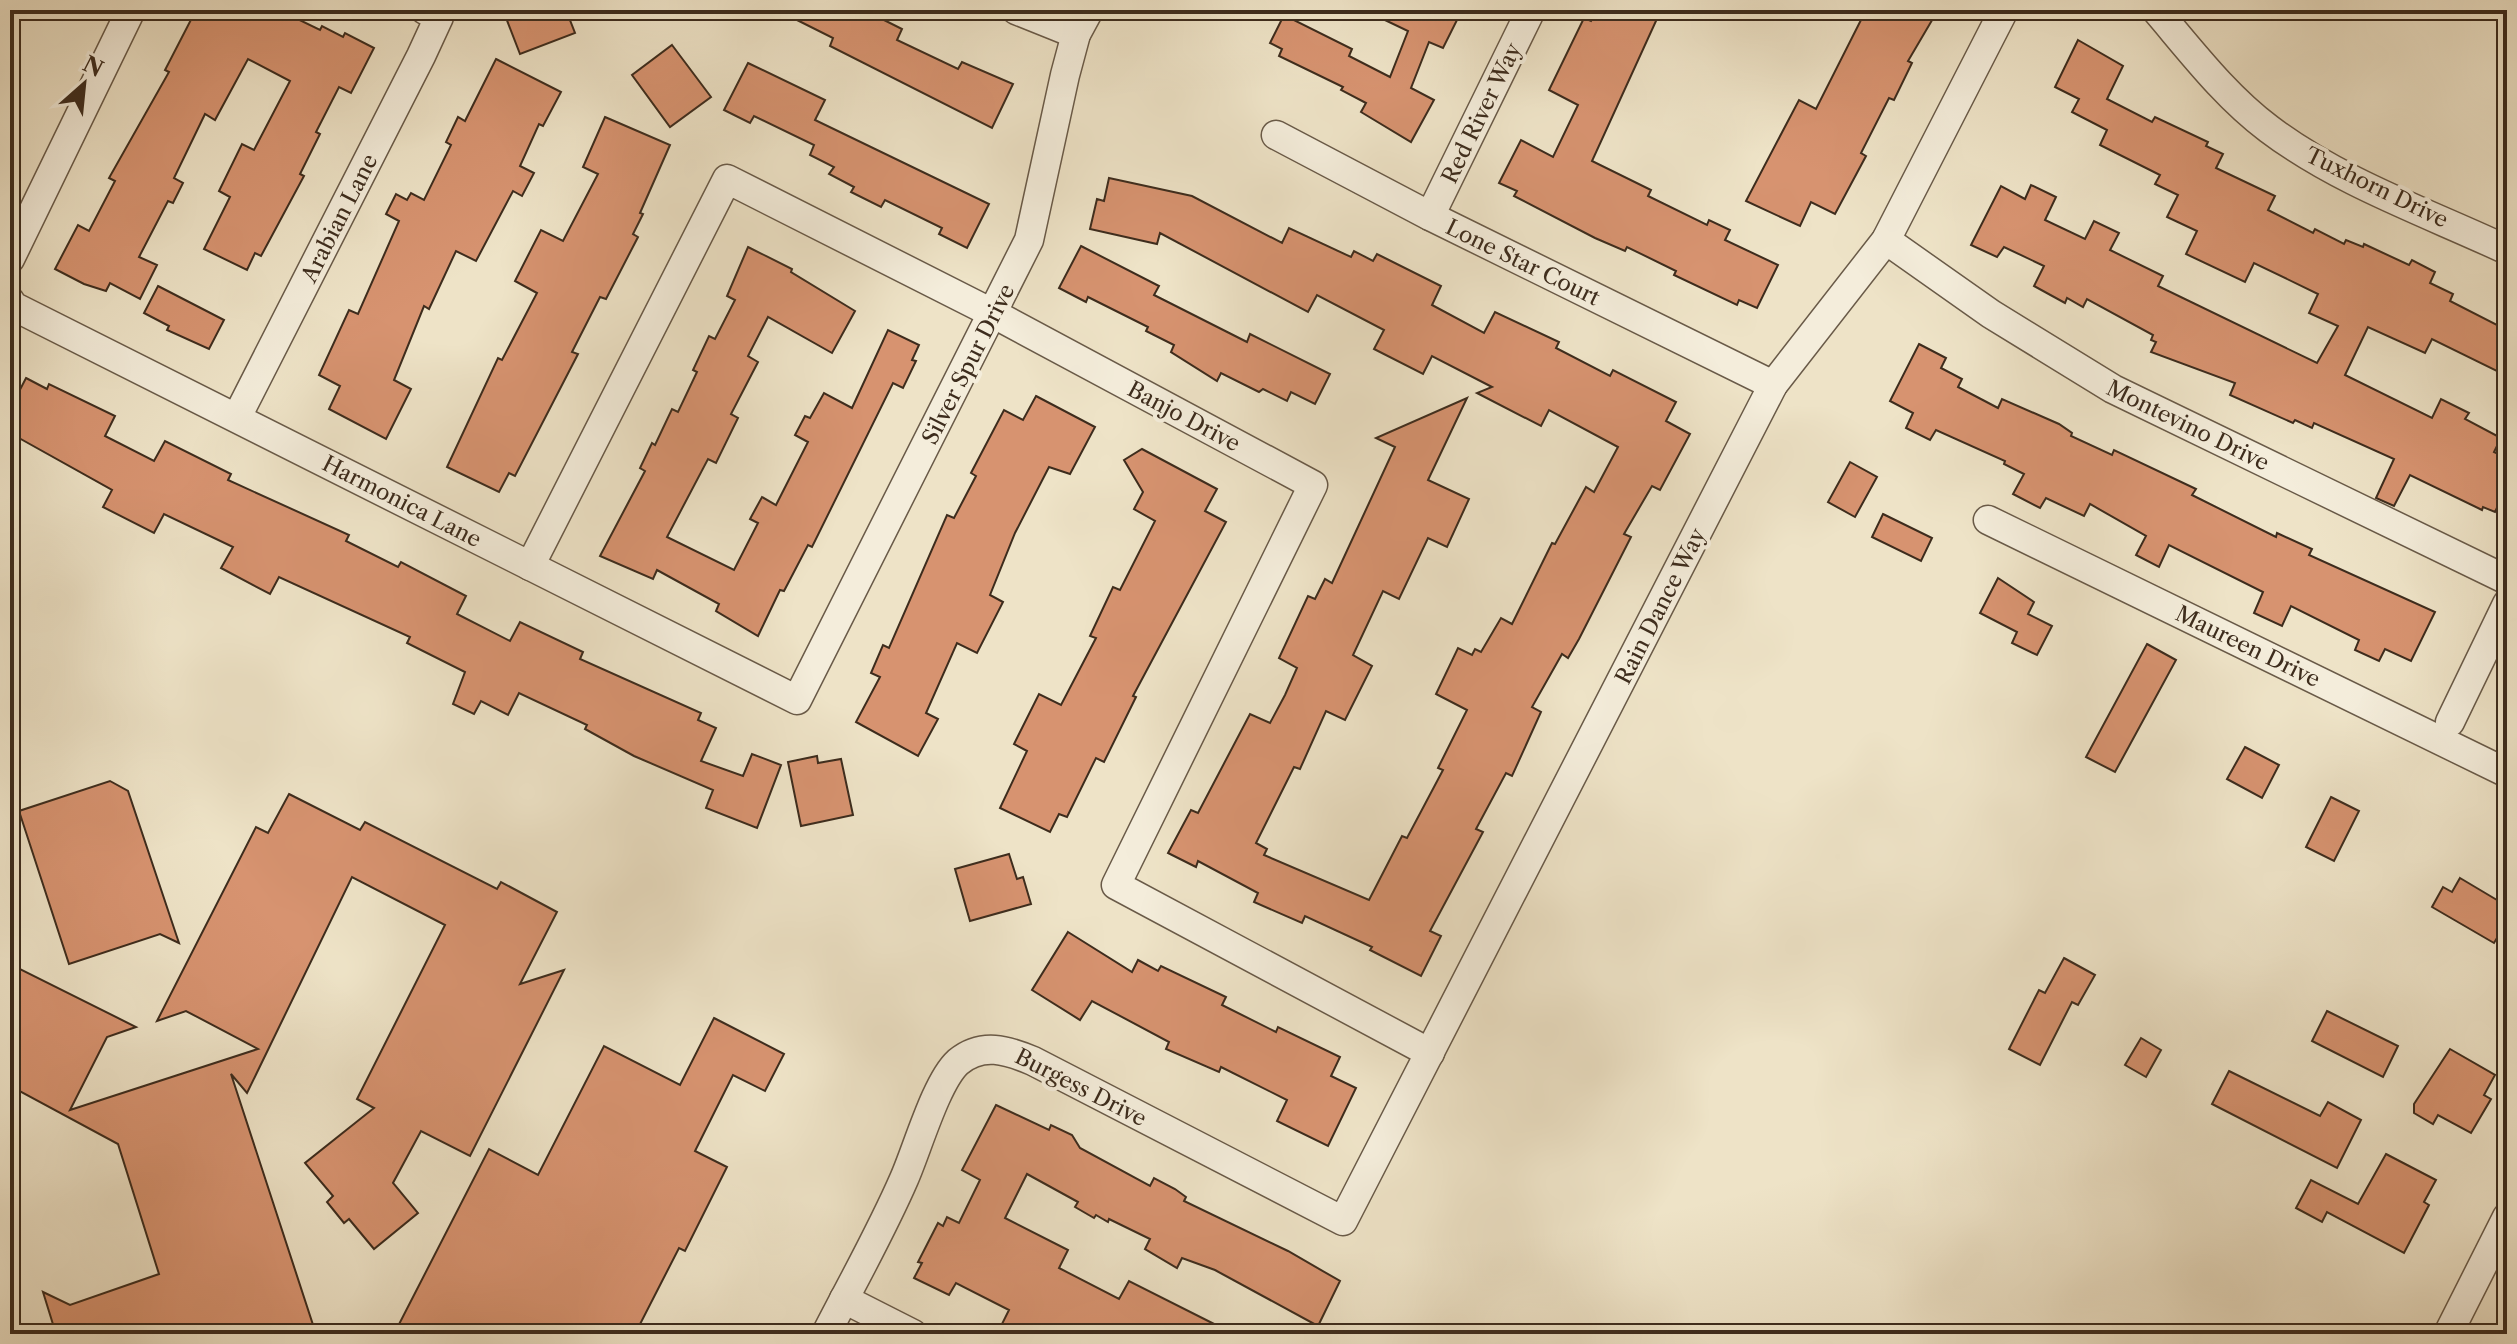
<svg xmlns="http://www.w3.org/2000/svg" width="2517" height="1344" viewBox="0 0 2517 1344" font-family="'Libre Caslon Text',serif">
<rect width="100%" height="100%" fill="#eee3c7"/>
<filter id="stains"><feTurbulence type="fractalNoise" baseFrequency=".0025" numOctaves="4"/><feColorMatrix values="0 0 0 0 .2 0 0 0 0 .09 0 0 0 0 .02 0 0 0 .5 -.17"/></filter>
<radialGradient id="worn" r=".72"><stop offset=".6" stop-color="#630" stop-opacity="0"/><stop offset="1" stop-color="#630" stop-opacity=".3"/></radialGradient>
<g fill="#d79370" stroke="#3d2c1d" stroke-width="2">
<path d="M196,10H279L320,30L322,26L343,37L345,33L374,48L351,93L339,87L316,132L320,134L300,174L304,176L261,256L255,253L247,270L204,249L230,197L219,191L242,144L254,150L290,81L248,59L215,120L205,114L174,178L183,183L173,203L168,201L139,257L157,265L140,299L110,283L106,291L84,284L55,269L78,225L89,231L115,181L109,178L169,72L165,70Z"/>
<path d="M503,10H566L575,33L520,54Z"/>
<path d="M777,10H882L878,17L902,29L897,40L958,69L962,62L1013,84L992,128L830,46L833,38Z"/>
<path d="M1364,10H1462L1443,48L1429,42L1411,88L1434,100L1411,142L1361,112L1366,103L1341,90L1343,87L1279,56L1282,49L1270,43L1284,15L1352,49L1349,56L1390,77L1408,31Z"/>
<path d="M1596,10H1661L1592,161L1651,190L1648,196L1707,225L1709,220L1730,230L1725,240L1778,265L1757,308L1739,300L1737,305L1674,275L1676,271L1627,247L1625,251L1595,238L1514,196L1517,191L1499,183L1521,140L1553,157L1578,105L1549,90L1584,18L1591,21Z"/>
<path d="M1866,10H1938L1908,61L1912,63L1894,100L1889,98L1861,153L1866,156L1835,214L1811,202L1800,226L1746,201L1799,100L1816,109Z"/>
<path d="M2078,40L2123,66L2107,99L2152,122L2155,117L2208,142L2206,146L2223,154L2216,168L2275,196L2268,210L2313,233L2315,229L2344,244L2346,240L2363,247L2364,244L2409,265L2412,260L2435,272L2430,283L2453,294L2450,301L2507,330V376L2432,339L2425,353L2368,327L2345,375L2432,418L2441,399L2469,413L2465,419L2501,438L2494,452L2507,458V486L2495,512L2483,507L2482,510L2410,475L2394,506L2376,498L2394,459L2314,423L2312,428L2295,420L2293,423L2230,395L2235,383L2151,352L2156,342L2151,340L2153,335L2087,299L2083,307L2067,298L2065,303L2034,286L2044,266L2004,247L1997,257L1971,245L2001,186L2025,199L2031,185L2056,197L2045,220L2085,239L2094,221L2119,233L2110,250L2163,276L2158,286L2317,363L2338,326L2309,313L2318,294L2254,263L2245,282L2186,254L2197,231L2167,217L2178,195L2155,184L2160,175L2100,145L2107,130L2072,112L2079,99L2055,87Z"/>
<path d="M672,45L711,97L670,127L632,75Z"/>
<path d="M496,59L561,92L543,126L539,124L520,166L534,173L522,196L513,191L476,261L456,251L429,309L424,306L394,380L411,389L386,439L329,409L340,386L319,375L349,310L358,314L399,221L386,214L396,194L407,200L411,193L424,200L451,145L446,142L458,117L465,121Z"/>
<path d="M748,63L825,100L815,120L989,204L967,248L939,234L942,228L885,200L881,207L851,192L854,187L829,174L834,167L810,155L814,145L754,116L750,123L724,110Z"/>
<path d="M605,117L670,145L640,213L643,214L633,234L638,237L606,299L600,297L572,352L578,354L515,476L509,473L499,492L447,467L498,358L502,360L537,293L515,281L541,230L563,241L598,174L583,167Z"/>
<path d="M1109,178L1192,196L1282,243L1289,228L1351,257L1354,251L1373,261L1377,254L1441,286L1432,305L1484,333L1495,312L1559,342L1556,348L1610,376L1613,370L1676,402L1666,421L1690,434L1660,490L1652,486L1624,534L1631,537L1579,639L1568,658L1562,654L1532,707L1541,712L1512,776L1506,773L1476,829L1483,832L1430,931L1441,936L1421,976L1370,950L1372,947L1305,916L1302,923L1254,902L1258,893L1198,861L1196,867L1168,853L1191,810L1198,813L1250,714L1270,723L1285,695L1297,668L1279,658L1308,596L1315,599L1325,579L1332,583L1395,447L1376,438L1467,398L1428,480L1469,499L1447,547L1428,538L1399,599L1383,591L1353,655L1372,666L1345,720L1326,711L1300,769L1294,767L1256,843L1267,849L1264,855L1369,900L1402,836L1407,838L1443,770L1438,768L1467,710L1436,694L1458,648L1472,655L1475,649L1481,652L1501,618L1512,624L1552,543L1555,544L1586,487L1594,492L1618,447L1549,410L1541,426L1477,393L1492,387L1432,356L1423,374L1374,349L1384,330L1317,295L1308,312L1160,233L1157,244L1090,229L1097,199L1104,201Z"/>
<path d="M1081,246L1159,286L1154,295L1247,342L1250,334L1330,374L1315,404L1291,392L1287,401L1263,389L1259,392L1221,373L1217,381L1171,352L1174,345L1146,331L1148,327L1088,297L1086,302L1059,288Z"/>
<path d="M748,247L792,269L791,272L855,311L832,353L768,317L748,356L758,362L731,414L738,418L716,463L708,459L667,537L734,570L758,523L750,519L762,497L776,505L808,442L795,435L805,416L810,418L824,393L852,408L888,330L919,345L912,360L916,361L903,388L893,383L812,547L808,545L784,591L780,590L758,636L716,611L719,604L657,570L653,579L600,556L645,471L640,468L652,443L655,445L672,409L678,412L697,372L693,370L709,336L715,339L735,300L727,296Z"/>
<path d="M158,286L224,320L209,349L167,330L169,326L144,313Z"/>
<path d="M1919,344L1946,358L1941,368L1962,379L1958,387L1998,408L2002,399L2059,424L2072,433L2071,436L2112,455L2114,450L2196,489L2192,495L2276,537L2277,533L2312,549L2309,555L2435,612L2411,661L2385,649L2379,661L2355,650L2359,640L2291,606L2282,626L2254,613L2263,592L2169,545L2159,567L2136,555L2146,536L2090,504L2084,516L2046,498L2040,508L2013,494L2024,474L2004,464L2005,461L1936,430L1930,440L1906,428L1913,413L1890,401Z"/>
<path d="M26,378L47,389L49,384L115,416L105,436L154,461L165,441L231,474L228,480L349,535L346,541L398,567L401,562L466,596L457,614L510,641L520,622L583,652L580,659L701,713L698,720L716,728L701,761L743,776L752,754L781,765L757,828L706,808L713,790L634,756L585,729L587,725L519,693L508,715L481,701L474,714L453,704L465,672L407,643L410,637L279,577L270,594L221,568L233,547L164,514L154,533L103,507L112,490L10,433V409Z"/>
<path d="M1036,396L1095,427L1070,474L1049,467L1015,533L990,595L1003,602L977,653L957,643L926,713L938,719L918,756L856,722L880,677L871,673L883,645L889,648L947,515L954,518L976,476L971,473L1004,410L1023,420Z"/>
<path d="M1142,449L1217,489L1205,511L1226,522L1133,696L1136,697L1104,762L1096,758L1067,817L1059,814L1050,832L1000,808L1027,751L1014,744L1039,694L1061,705L1096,638L1090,636L1113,587L1120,590L1155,521L1134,509L1143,492L1124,460Z"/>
<path d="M1850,462L1877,477L1855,517L1828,502Z"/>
<path d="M1883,514L1932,538L1921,561L1872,537Z"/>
<path d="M1998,578L2034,602L2028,614L2052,626L2037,655L2012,643L2017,632L1980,613Z"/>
<path d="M2147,644L2176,660L2115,772L2086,757Z"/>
<path d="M2245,747L2279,765L2262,798L2227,779Z"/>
<path d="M817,756L818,763L841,759L853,815L801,826L788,762Z"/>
<path d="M110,781L128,791L179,943L160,934L69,964L19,811Z"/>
<path d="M289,794L360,830L365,822L497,889L501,882L557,912L520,984L564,970L470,1156L421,1131L393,1183L418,1213L374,1249L349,1219L344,1223L327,1202L333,1196L305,1163L374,1108L357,1099L445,925L352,877L247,1093L231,1074L316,1334H56L43,1292L70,1305L159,1274L118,1144L10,1086V964L136,1027L107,1037L70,1110L258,1049L186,1011L157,1021L256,827L268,833Z"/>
<path d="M2331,797L2359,811L2334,861L2306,847Z"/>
<path d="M1009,854L1017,879L1023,877L1031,904L970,921L955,869Z"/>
<path d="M2460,878L2507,906V921L2494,943L2432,907L2443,887L2452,892Z"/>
<path d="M1068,932L1132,972L1138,960L1158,971L1161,966L1226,997L1222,1005L1276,1032L1278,1027L1340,1057L1331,1076L1356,1088L1328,1146L1277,1121L1287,1100L1221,1067L1219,1072L1166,1049L1169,1042L1092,1001L1080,1020L1032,990Z"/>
<path d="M2064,958L2095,975L2078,1005L2072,1002L2040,1065L2009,1049L2039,990L2045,993Z"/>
<path d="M2327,1011L2398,1046L2383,1077L2312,1041Z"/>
<path d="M714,1018L784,1054L765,1091L733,1075L695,1151L727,1167L685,1251L679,1248L635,1334H394L489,1149L538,1175L604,1046L680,1085Z"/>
<path d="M2141,1038L2161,1050L2146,1077L2125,1065Z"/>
<path d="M2450,1049L2495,1075L2484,1095L2491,1099L2471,1133L2438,1115L2433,1124L2414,1113V1104Z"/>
<path d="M2229,1071L2320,1116L2328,1102L2361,1120L2337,1168L2212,1104Z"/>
<path d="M996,1105L1049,1130L1051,1125L1072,1135L1080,1148L1150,1186L1154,1178L1175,1189L1186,1197L1184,1201L1288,1251L1340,1281L1318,1326L1215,1270L1182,1258L1177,1268L1145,1249L1150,1239L1109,1219L1108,1222L1096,1215L1094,1218L1075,1207L1078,1202L1027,1174L1005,1218L1068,1250L1059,1268L1119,1299L1129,1281L1234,1334H1017L1001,1326L1009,1310L956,1283L949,1295L914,1278L922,1263L918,1262L938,1223L943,1226L947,1217L959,1223L980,1180L962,1170Z"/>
<path d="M2386,1154L2436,1180L2424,1202L2429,1205L2404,1253L2327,1212L2322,1222L2296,1208L2311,1180L2358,1204Z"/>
</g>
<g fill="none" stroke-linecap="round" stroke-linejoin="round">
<g stroke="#695a48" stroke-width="31">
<g id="minor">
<path d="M1016,10L1076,34"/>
<path d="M2156,10C2191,51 2225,96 2269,129C2339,182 2428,213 2507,250"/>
<path d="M1276,135L1430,216L1773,385"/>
<path d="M1430,216L1531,10"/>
<path d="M1886,240L1991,314L2113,389L2507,580"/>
<path d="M10,259L131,10"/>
<path d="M10,301L13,306L797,700L1029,240L1065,75L1076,34L1089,10"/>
<path d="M237,417L421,56L439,17L425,10"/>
<path d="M1988,520L2507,773"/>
<path d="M530,566L727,179L994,314L1313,485L1116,885L1430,1053"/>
<path d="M2450,722L2507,604"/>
<path d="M844,1299L913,1334"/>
<path d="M826,1334C852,1283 881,1232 904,1179C917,1150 936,1082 958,1062C982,1042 1007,1050 1033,1061L1343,1221L1773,385L1886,240L2004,10"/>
<path d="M2448,1334L2507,1217"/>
</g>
</g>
<use href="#minor" stroke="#f4eddb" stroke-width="28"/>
</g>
<g text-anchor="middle" stroke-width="8" stroke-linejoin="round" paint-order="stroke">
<g font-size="22" fill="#3d2c1d" stroke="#f4eddb">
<text transform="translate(1481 113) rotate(-64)" y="8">Red River Way</text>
<text transform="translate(2377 187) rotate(26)" y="8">Tuxhorn Drive</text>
<text transform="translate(339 218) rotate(-63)" y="8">Arabian Lane</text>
<text transform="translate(1523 262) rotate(26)" y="8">Lone Star Court</text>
<text transform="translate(968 364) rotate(-63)" y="8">Silver Spur Drive</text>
<text transform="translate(1184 416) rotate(28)" y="8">Banjo Drive</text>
<text transform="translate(2188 425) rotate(26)" y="8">Montevino Drive</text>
<text transform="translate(402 501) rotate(27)" y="8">Harmonica Lane</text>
<text transform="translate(1660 606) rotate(-63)" y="8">Rain Dance Way</text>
<text transform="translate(2248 646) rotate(26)" y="8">Maureen Drive</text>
<text transform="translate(1081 1087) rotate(27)" y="8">Burgess Drive</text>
</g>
</g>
<rect width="2517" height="1344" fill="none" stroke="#eee3c7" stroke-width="40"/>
<rect x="12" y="12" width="2493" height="1320" fill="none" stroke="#3d2c1d" stroke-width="4"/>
<rect x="20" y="20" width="2477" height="1304" fill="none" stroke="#3d2c1d" stroke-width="2"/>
<g transform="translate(84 84) rotate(27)" stroke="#f4eddb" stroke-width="6" paint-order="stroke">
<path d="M0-6L14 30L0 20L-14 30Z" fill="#3d2c1d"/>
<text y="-12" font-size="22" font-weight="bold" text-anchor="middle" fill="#3d2c1d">N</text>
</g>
<rect width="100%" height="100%" filter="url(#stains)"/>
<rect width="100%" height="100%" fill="url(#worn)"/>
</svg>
